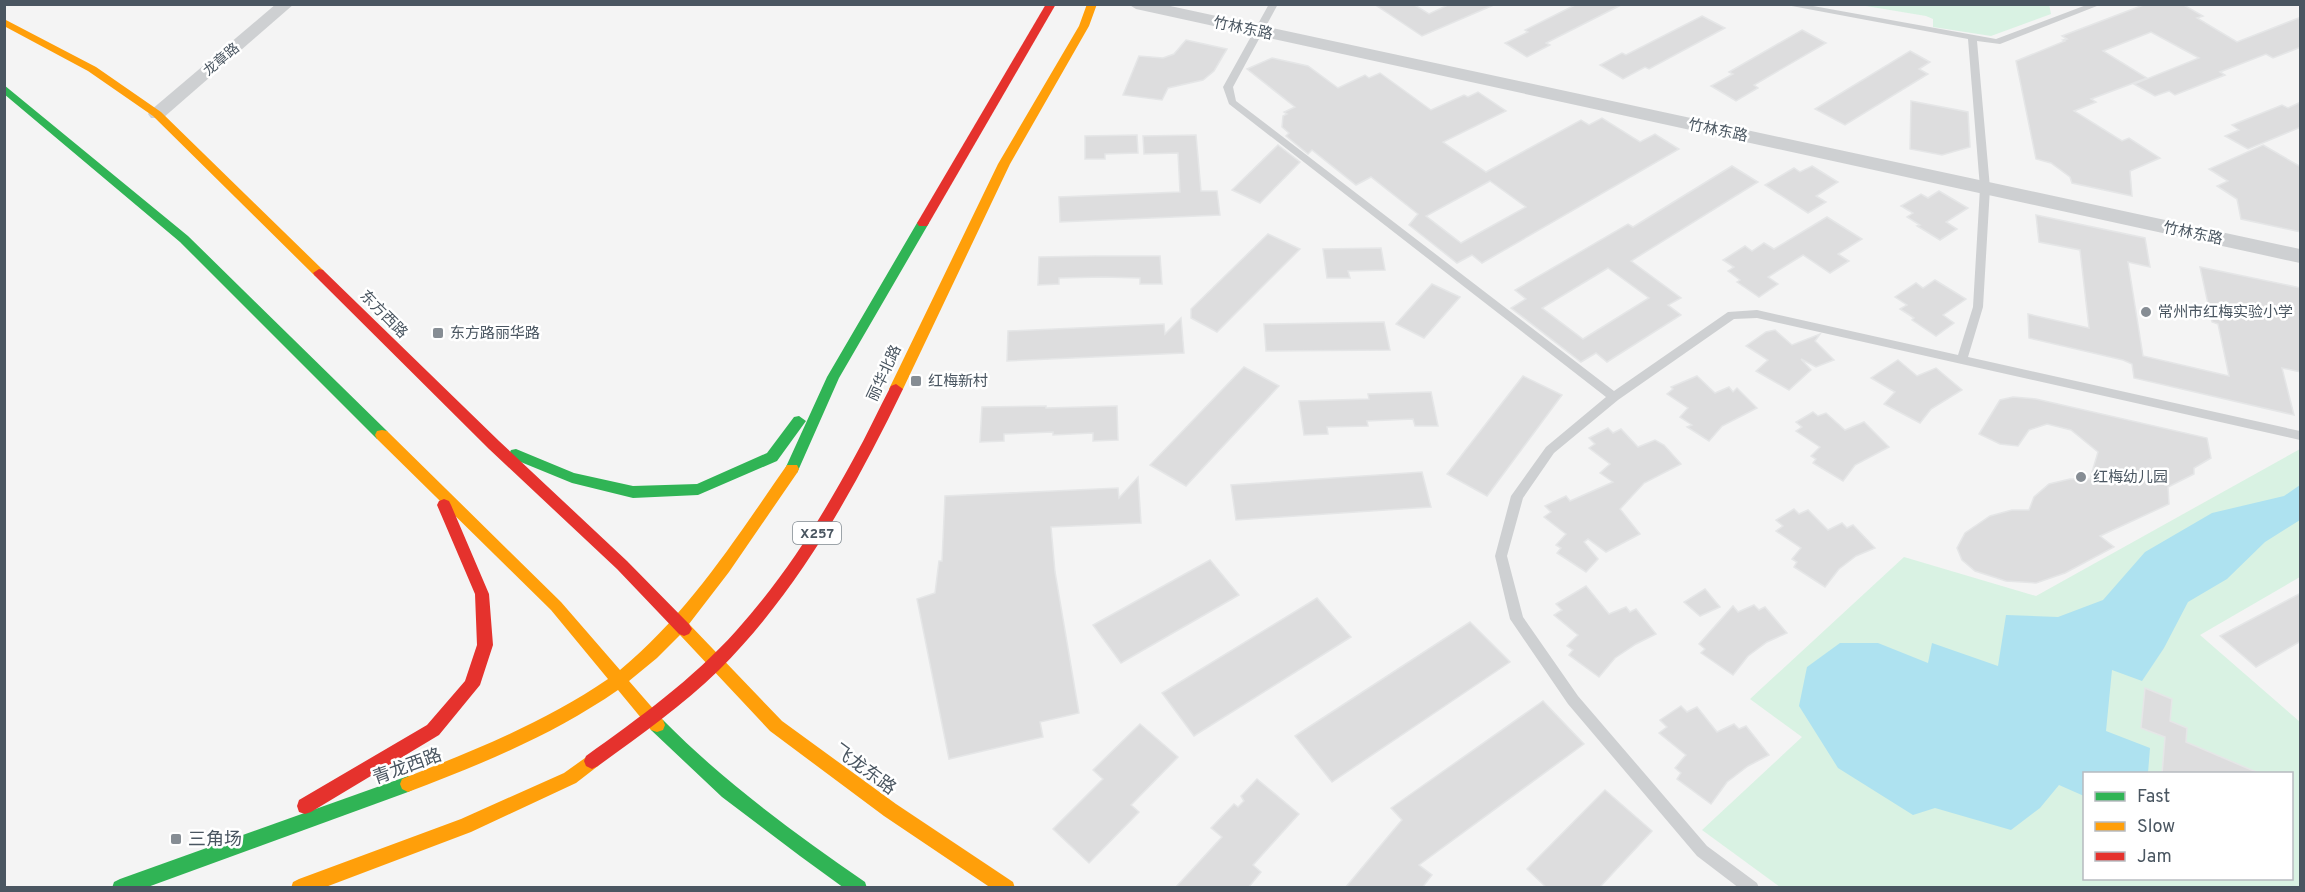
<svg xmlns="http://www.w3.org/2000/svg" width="2305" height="892" viewBox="0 0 2305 892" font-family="Overpass,'Noto Sans SC',sans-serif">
<rect width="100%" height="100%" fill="#f4f4f4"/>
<g fill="#d9f2e3" fill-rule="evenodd">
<path d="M2049,4L2051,14L1991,36L1933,27V19L1926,16L1860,5Z"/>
<path d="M2300,449V577L2200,635L2300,722V887H1780L1702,830L1802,737L1750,699L1904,557L2036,596ZM2084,774H2292V878H2084Z"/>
</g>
<path fill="#aee2f0" d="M2300,485V520L2265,542L2227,579L2188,602L2164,648L2142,681L2112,670L2106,731L2150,748L2148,773L2084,774V796L2059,785L2040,808L2011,830L1935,808L1913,815L1838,768L1799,706L1807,667L1840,643H1878L1928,663L1932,643L1998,666L2006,615L2058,617L2103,600L2145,552L2212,513L2284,496Z"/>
<g fill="#ddddde" stroke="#e5e6e7" stroke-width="1.5" fill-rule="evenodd">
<path d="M1374,4H1413L1429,14L1450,4H1496L1422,36Z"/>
<path d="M1577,4H1623L1546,43L1550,45L1527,57L1505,43L1528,32L1525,30Z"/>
<path d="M2146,4H2182L2203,16L2197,18L2237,42L2301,17V47L2273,58L2266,54L2220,72L2225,75L2175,95L2169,91L2155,96L2134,84L2199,58L2151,32L2103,51L2147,78L2091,99L2096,102L2074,111L2122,141L2129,138L2160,158L2130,171L2132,196L2072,183L2070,177L2051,163L2036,159L2016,61L2065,41L2063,40L2067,39L2062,36Z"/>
<path d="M1702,16L1725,28L1649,69L1645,67L1623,79L1600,65L1622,53L1626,55Z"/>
<path d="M1802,30L1826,43L1754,85L1758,88L1736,101L1711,86L1733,74L1729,72Z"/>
<path d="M1186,40L1227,49L1214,71L1203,80L1168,88L1162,100L1123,95L1139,56L1163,58L1174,54Z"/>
<path d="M1910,51L1930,62L1919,69L1928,74L1845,125L1815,109Z"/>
<path d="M1272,58L1308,66L1338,88L1365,75L1369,78L1380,73L1431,110L1464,95L1468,97L1478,92L1506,111L1443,142L1486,172L1581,120L1589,125L1602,118L1640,142L1655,134L1679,149L1482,263L1472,255L1457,263L1409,225L1418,214L1371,177L1356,185L1312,150L1308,154L1286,136L1289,133L1282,127L1283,116L1287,114L1284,112L1295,107L1247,69ZM1490,181L1526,207L1461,243L1426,216Z"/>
<path d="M1911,101L1968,112L1970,147L1942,155L1910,149Z"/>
<path d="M2301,102V127L2248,149L2225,136L2239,130L2232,125L2282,105L2288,108Z"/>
<path d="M1137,135L1138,153L1105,154V159H1085V136Z"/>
<path d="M1196,135L1201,191H1217L1220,215L1060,222L1059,197L1180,192L1178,153L1144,154L1143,136Z"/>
<path d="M1278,145L1300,162L1260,203L1232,190Z"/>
<path d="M2263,145L2301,167V232L2241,219L2237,199L2217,186L2228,181L2209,169Z"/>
<path d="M1732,166L1758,182L1631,261L1681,298L1668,305L1681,315L1607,362L1596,353L1581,362L1511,308L1526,299L1515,290L1628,224L1633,227ZM1608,268L1649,298L1583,339L1542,308Z"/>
<path d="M1812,166L1838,182L1816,196L1826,202L1808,213L1765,185L1794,168L1800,172Z"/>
<path d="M1939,191L1968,208L1946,222L1957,229L1940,240L1917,226L1920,225L1907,217L1913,213L1901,206L1921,194L1928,198Z"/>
<path d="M2036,215L2145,238L2150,267L2128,262L2143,356L2229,376L2218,324L2212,322L2200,267L2301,288V372L2282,368L2294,415L2134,378L2132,364L2123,360L2029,338L2028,314L2089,328L2080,250L2039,242Z"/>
<path d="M1827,217L1862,239L1838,254L1849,261L1830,273L1803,255L1768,277L1778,284L1759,297L1737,282L1740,280L1728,271L1734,267L1723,260L1745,246L1752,251L1764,243L1774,249Z"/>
<path d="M1268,234L1300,249L1217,332L1191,318V309Z"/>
<path d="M1381,248L1385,270L1348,271L1350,278H1327L1323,249Z"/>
<path d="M1096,256H1160L1162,284H1140V278L1103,277L1059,278V284L1038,285L1039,257Z"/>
<path d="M1935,280L1966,299L1943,315L1954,323L1936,336L1912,320L1914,318L1900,309L1907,305L1895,297L1916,283L1923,288Z"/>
<path d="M1432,284L1460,297L1424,338L1396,324Z"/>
<path d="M1181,318L1184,353L1007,361L1008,331L1164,324L1165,334Z"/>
<path d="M1384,322L1390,350L1266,351L1264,324Z"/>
<path d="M1775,330L1792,345L1820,334L1815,341L1834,360L1816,367L1801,359L1811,370L1789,390L1756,371L1768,360L1746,346L1766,332Z"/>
<path d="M1898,360L1917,376L1936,368L1962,390L1931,409L1920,423L1884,404L1895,392L1871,378Z"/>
<path d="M1244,367L1279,386L1186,486L1150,465Z"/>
<path d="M1523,376L1562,395L1487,496L1447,474Z"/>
<path d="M1697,376L1715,393L1729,387L1733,392L1737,388L1757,408L1722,426L1709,441L1687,427L1692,425L1680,417L1688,408L1667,394L1673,389L1671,387Z"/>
<path d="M1431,392L1438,426H1415L1413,419L1367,421L1368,426L1327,427L1328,434L1304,435L1299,401L1369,399L1368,394Z"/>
<path d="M2013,397L2036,399L2207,438L2211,458L2194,468V474L2168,487L2169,504L2100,536L2114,547L2065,573L2036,583L2006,581L1975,571L1962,560L1957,548L1965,533L1990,516L2012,510H2029L2034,497L2049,484L2070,479H2090L2098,452L2071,430L2047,424L2029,430L2018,446L2000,444L1979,434L2000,400Z"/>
<path d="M1046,406V408L1117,406L1118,440L1093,441V433L1053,435V432L1004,434V441L980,442L982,407Z"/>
<path d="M1813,412L1818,416L1826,413L1845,430L1864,422L1889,447L1855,465L1843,481L1813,463L1816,459L1811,456L1820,447L1796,431L1802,427L1796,422Z"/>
<path d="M1608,428L1613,433L1621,429L1638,447L1655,440L1664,445L1681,464L1644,483L1620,509L1640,534L1606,552L1588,539L1584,542L1598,559L1586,572L1557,553L1561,548L1556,545L1566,534L1544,517L1551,512L1545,506L1566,496L1570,501L1613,482L1600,473L1610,464L1589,448L1595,444L1589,438Z"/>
<path d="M1422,472L1431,507L1236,520L1231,485Z"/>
<path d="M1138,477L1141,523L1051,527L1055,572L1079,713L1040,722L1043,737L949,759L917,599L935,593L939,561H942L945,496L1118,488L1119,498Z"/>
<path d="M1794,509L1799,514L1808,510L1828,530L1842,523L1847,528L1853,525L1875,548L1856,556L1839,569L1825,587L1794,567L1797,562L1792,559L1801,548L1776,531L1783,526L1776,520Z"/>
<path d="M1210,560L1239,595L1121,663L1093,625Z"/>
<path d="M1586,586L1609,614L1626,607L1630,612L1636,609L1656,634L1636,644L1615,658L1599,677L1569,655L1573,650L1567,646L1578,635L1554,615L1562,610L1556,604Z"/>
<path d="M1705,589L1720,607L1700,616L1684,602Z"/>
<path d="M2301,593V641L2256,667L2220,636Z"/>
<path d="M1317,598L1351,637L1194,736L1162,693Z"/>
<path d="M1754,605L1759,610L1765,607L1787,633L1767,642L1748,656L1733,675L1701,653L1705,649L1699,644L1733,606L1738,612Z"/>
<path d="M1470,622L1510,662L1332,782L1295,736Z"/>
<path d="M2145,688L2172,699L2170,721L2187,728L2186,742L2261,774H2162L2165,737L2141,728Z"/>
<path d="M1543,701L1584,744L1419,865L1432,875L1422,888H1345L1402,820L1391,808Z"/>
<path d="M1681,706L1687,712L1697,707L1717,732L1734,724L1739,729L1746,726L1769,755L1748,766L1727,782L1711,804L1677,779L1681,773L1675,768L1686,755L1659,733L1667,727L1660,720Z"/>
<path d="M1140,724L1178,757L1131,805L1139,812L1089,863L1053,829L1103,779L1093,770Z"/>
<path d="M1257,779L1299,814L1253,865L1261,872L1248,888H1175L1222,837L1211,828L1234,804L1238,807L1244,801L1241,796Z"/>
<path d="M1605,790L1652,831L1599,888H1547L1527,869Z"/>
</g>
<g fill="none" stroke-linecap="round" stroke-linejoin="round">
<path fill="#ced0d2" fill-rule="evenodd" d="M1269,4H1278L1233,87L1236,101L1614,391L1728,312L1757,310L1958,355L1973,307L1980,188L1968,39L1781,4H1802L1996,39L2089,4H2102L2000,44L1977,41L1990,188L1983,307L1968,357L2300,431V440L1757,318L1734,319L1618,400L1554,453L1523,498L1507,556L1523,617L1578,696L1707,846L1757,883L1759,888H1739L1697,856L1568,704L1510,619L1495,556L1511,496L1546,447L1606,397L1229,104L1223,87Z"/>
<g fill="#ced0d2" fill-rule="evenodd">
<path d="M276,4H294L163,118H151L148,114L151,110Z"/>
<path d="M1128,4H1161L2300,249V263L1136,9Z"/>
</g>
<g fill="#30b455" fill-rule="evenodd">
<path d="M4,85L188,236L387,431L389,435L387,439H377L180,242L4,94Z"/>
<path d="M923,219L929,223L839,378L797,473H787L785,469L827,377L917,223Z"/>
<path d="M799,416L806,421L777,461L698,495L633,498L572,483L511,458L509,454L511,450L516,449L574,473L633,486L697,484L767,453L794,417Z"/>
<path d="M657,718L663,720C724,782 793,832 865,882L867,888H844L800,856L722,797L651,730L649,725L651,720Z"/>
<path d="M408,776L414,779L416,784L414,789L408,792L145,888H112L114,882L120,879Z"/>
</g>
<g fill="#ff9f0a" fill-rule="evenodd">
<path d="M1087,4H1097L1089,26L1010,164L903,389L896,394L891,392L889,389L998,164L1079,26Z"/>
<path d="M4,19L96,67L161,112L323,270L325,273L323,276H315L153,116L88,71L4,26Z"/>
<path d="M382,430L387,431L561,602L620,670C689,613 736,538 787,465H797L799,469L797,473L729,572L689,624L782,721L896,804L1013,882L1015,888H991L884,816L770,731L680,635L657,658L629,681L663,720L665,725L663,730L657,732L651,730L618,690C553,735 482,764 408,792L402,789L400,784L402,779C474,750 544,723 608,679L551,610L377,439L375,435L377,431Z"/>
<path d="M592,753L598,756L600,761L598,766L576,783L471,832L323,888H291L293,882L299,879L461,819L564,773Z"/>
</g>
<g fill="#e5322d" fill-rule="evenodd">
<path d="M1046,4H1056L929,223L927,226H919L917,223Z"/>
<path d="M319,269L323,270L499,441L627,561L689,624L692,629L689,634L684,636L679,634L617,569L489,449L315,276L313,273Z"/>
<path d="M896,384L903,389C854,490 799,590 719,670C682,706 639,736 598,766L592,769L586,766L584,761L586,756C639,718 693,679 736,631C783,579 821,519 854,458C867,435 878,410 891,386Z"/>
<path d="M444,499L449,501L451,505L489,594L493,645L480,685L439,735L311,812L305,814L299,812L297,806L299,800L427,725L465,681L477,645L475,594L437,505L439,501Z"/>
</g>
</g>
<g fill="#868d94" stroke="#fff" stroke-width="2">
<circle cx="2146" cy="312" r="6"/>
<rect x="432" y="327" width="12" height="12" rx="3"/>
<rect x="910" y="375" width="12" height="12" rx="3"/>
<circle cx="2081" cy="477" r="6"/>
<rect x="170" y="833" width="12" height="12" rx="3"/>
</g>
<g text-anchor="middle" stroke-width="5" stroke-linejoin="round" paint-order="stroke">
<g font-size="14" fill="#4a5661" stroke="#fff">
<text transform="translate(221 59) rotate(-40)" y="5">龙章路</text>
</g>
<rect fill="#fff" stroke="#808990" stroke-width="1.5" x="793" y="522" width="48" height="22" rx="4.5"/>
<g font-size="14" font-weight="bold" fill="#4a5661">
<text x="817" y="538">X257</text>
</g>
<g font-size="15" fill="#4a5661" stroke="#fff">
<text transform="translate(1243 28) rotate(12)" y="5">竹林东路</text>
<text transform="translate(1718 130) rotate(12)" y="5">竹林东路</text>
<text transform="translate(2193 233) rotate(12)" y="5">竹林东路</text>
<text transform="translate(384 314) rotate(45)" y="5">东方西路</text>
<text transform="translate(884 373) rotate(-65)" y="5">丽华北路</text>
</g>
<g font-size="15" fill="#4a5661" stroke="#fff" text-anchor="start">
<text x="2158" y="317">常州市红梅实验小学</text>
<text x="450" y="338">东方路丽华路</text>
<text x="928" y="386">红梅新村</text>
<text x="2093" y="482">红梅幼儿园</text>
</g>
<g font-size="18" fill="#4a5661" stroke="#fff">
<text transform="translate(407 766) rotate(-20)" y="6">青龙西路</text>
<text transform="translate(865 769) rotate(36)" y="6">飞龙东路</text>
</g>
<g font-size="18" fill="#4a5661" stroke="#fff" text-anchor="start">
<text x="188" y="845">三角场</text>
</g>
</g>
<rect width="2305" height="892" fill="none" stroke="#4a5661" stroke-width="12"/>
<rect x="2083" y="772" width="210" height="108" fill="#ffffff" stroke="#b7bbc0" stroke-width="1.5"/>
<rect x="2095" y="792" width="30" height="9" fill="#30b455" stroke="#b7bbc0" stroke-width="1.5"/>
<text x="2137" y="802" font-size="18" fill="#4a5661">Fast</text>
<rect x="2095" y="822" width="30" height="9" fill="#ff9f0a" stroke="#b7bbc0" stroke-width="1.5"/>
<text x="2137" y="832" font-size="18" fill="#4a5661">Slow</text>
<rect x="2095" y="852" width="30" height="9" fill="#e5322d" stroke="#b7bbc0" stroke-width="1.5"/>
<text x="2137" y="862" font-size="18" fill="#4a5661">Jam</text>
</svg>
